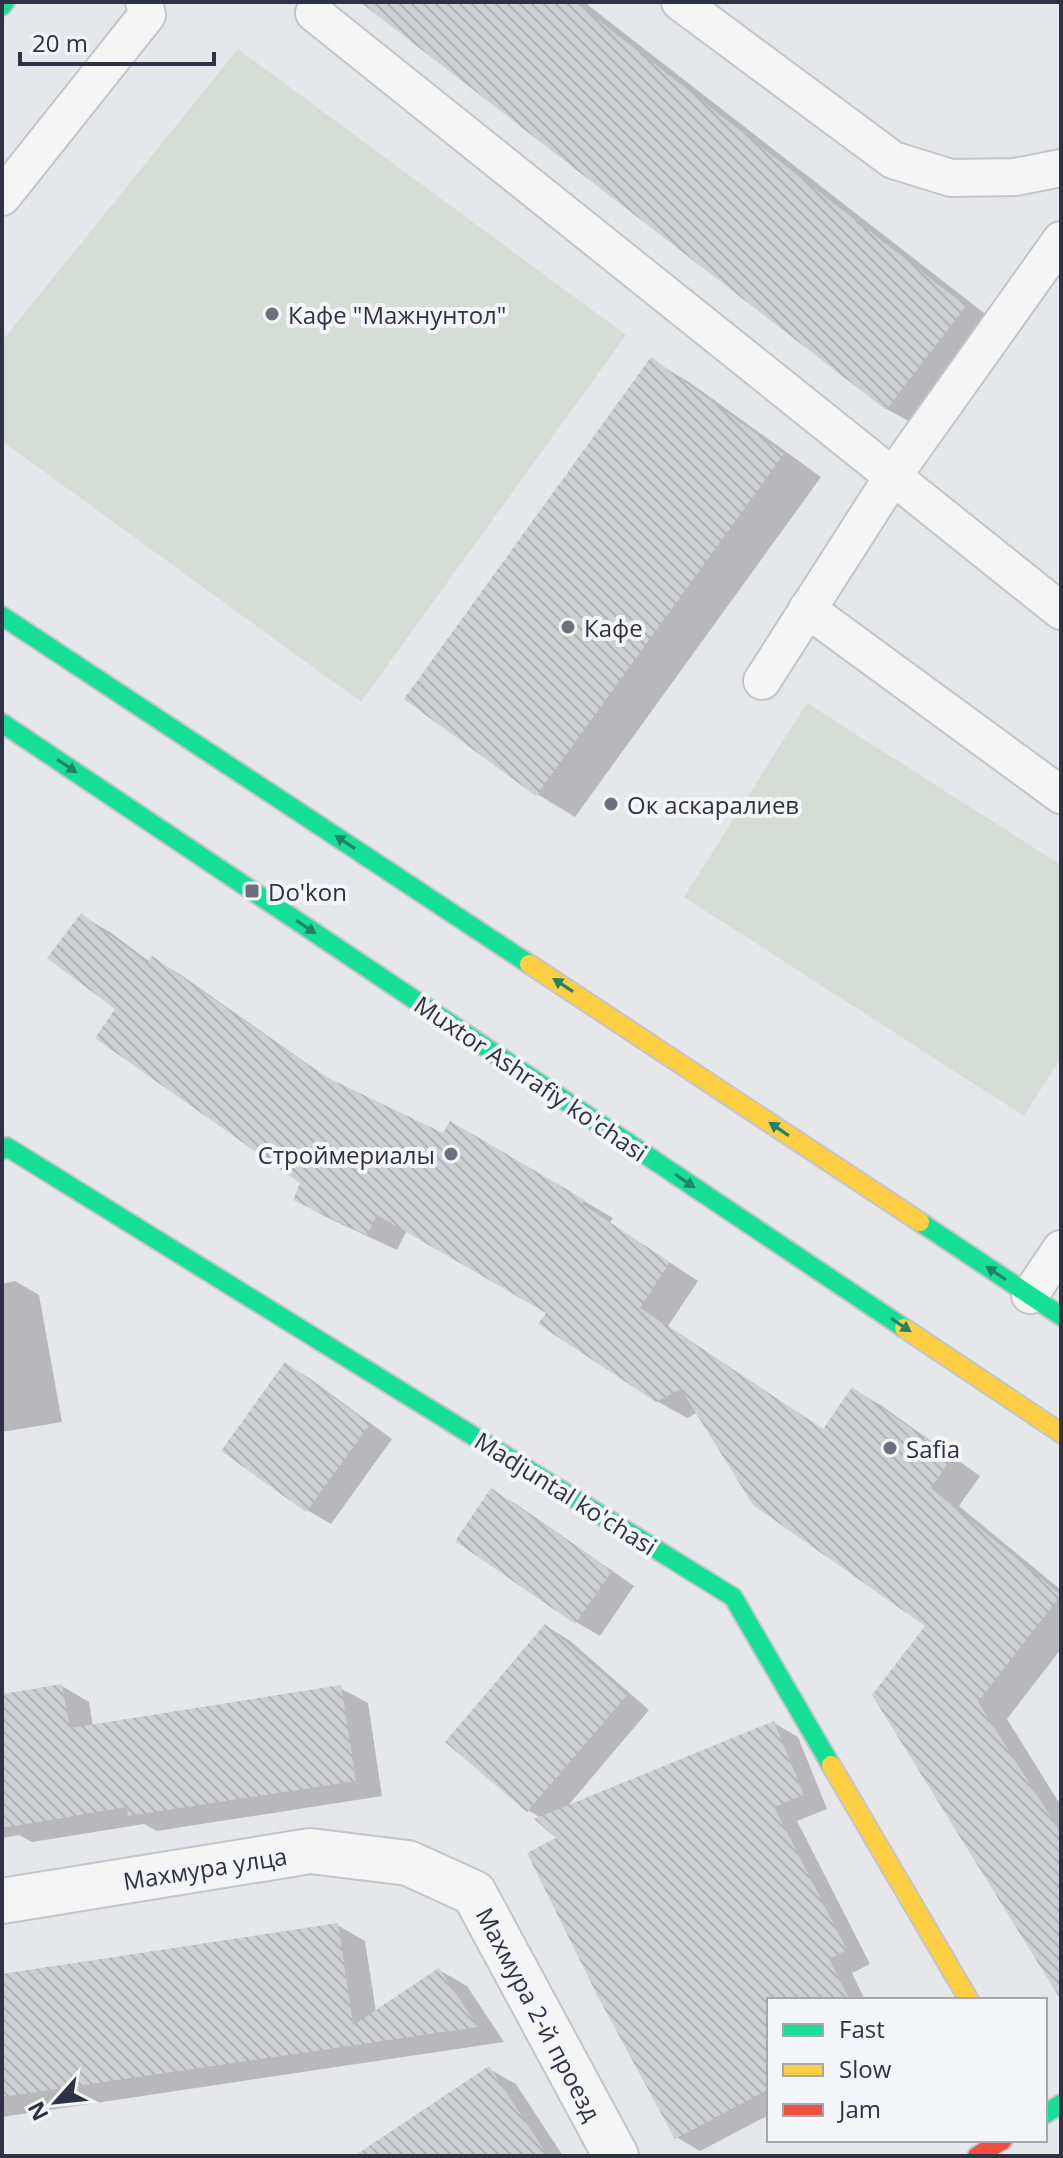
<svg xmlns="http://www.w3.org/2000/svg" width="1063" height="2158" font-family="'Open Sans',sans-serif">
<defs>
<pattern id="building-back-hatch" width="6" height="6" patternUnits="userSpaceOnUse" patternTransform="scale(2)"><rect width="6" height="6" fill="#cecfd2"/><path d="M-1 5l2 2M0 0l6 6M5-1l2 2" fill="none" stroke="#b1b2b6"/></pattern>
</defs>
<rect width="100%" height="100%" fill="#e6e7ea"/>
<g fill="#d6ddd7">
<path d="M 238,49 L 626,335 L 361,702 L 2,441 L 2,341 Z"/>
<path d="M 807,703 L 1061,865 L 1061,1058 L 1024,1116 L 684,897 Z"/>
</g>
<g fill="#0003">
<path d="M 364,2 L 584,2 L 1011,334 L 933,435 L 887,409 Z"/>
<path d="M 651,360 L 689,382 L 821,477 L 575,817 L 537,794 L 406,699 Z"/>
<path d="M 81,916 L 110,932 L 150,962 L 152,958 L 181,975 L 339,1086 L 444,1136 L 451,1124 L 613,1218 L 610,1223 L 698,1281 L 668,1326 L 824,1430 L 853,1389 L 882,1406 L 980,1476 L 959,1506 L 1061,1590 L 1061,1649 L 1007,1719 L 1058,1801 L 1061,1799 L 1061,1979 L 928,1625 L 698,1412 L 687,1418 L 657,1401 L 549,1312 L 407,1230 L 397,1250 L 324,1216 L 295,1199 L 303,1183 L 118,1008 Z"/>
<path d="M 15,1281 L 39,1295 L 62,1422 L 2,1432 L 2,1284 Z"/>
<path d="M 286,1364 L 309,1378 L 392,1439 L 331,1524 L 307,1510 Z"/>
<path d="M 492,1491 L 516,1504 L 634,1586 L 600,1636 L 576,1622 L 458,1541 Z"/>
<path d="M 546,1626 L 569,1640 L 649,1710 L 566,1808 L 774,1723 L 798,1737 L 827,1809 L 797,1821 L 870,1964 L 852,1973 L 865,2000 L 769,2000 L 769,2115 L 700,2151 L 676,2137 L 560,1838 L 541,1818 L 528,1810 Z"/>
<path d="M 62,1686 L 89,1702 L 93,1727 L 340,1688 L 368,1703 L 382,1796 L 157,1831 L 144,1824 L 32,1842 L 19,1835 L 2,1838 L 2,1696 Z"/>
<path d="M 337,1925 L 365,1941 L 376,2012 L 439,1970 L 467,1986 L 504,2042 L 2,2117 L 2,1976 Z"/>
<path d="M 489,2069 L 516,2084 L 563,2156 L 357,2156 Z"/>
</g>
<g fill="url(#building-back-hatch)">
<path d="M 360,2 L 575,2 L 966,306 L 886,410 Z"/>
<path d="M 651,357 L 784,454 L 536,796 L 404,699 Z"/>
<path d="M 81,913 L 147,963 L 152,956 L 324,1076 L 443,1133 L 450,1121 L 585,1200 L 582,1204 L 670,1262 L 640,1308 L 823,1429 L 852,1387 L 952,1457 L 931,1488 L 1061,1595 L 978,1702 L 1061,1833 L 1061,2000 L 872,1695 L 925,1626 L 753,1505 L 681,1389 L 656,1402 L 538,1324 L 546,1313 L 377,1215 L 367,1235 L 293,1200 L 300,1183 L 95,1038 L 115,1009 L 47,958 Z"/>
<path d="M 285,1362 L 370,1424 L 306,1512 L 221,1451 Z"/>
<path d="M 491,1488 L 612,1571 L 575,1624 L 455,1541 Z"/>
<path d="M 545,1624 L 627,1695 L 527,1812 L 445,1742 Z"/>
<path d="M 62,1684 L 70,1728 L 341,1685 L 356,1781 L 128,1816 L 127,1807 L 2,1828 L 2,1694 Z"/>
<path d="M 774,1721 L 804,1795 L 774,1807 L 847,1950 L 829,1959 L 850,2000 L 769,2000 L 769,2089 L 675,2139 L 597,1995 L 527,1853 L 556,1838 L 534,1819 Z"/>
<path d="M 338,1923 L 353,2025 L 439,1968 L 478,2027 L 2,2097 L 2,1974 Z"/>
<path d="M 489,2066 L 548,2156 L 354,2156 Z"/>
</g>
<g fill="none" stroke-linecap="round" stroke-linejoin="round">
<g stroke="#c4c5c8" stroke-width="40">
<g id="lane">
<path d="M 680,2 L 893,160 L 951,178 L 1015,177 L 1061,168"/>
<path d="M 314,13 L 1061,611"/>
<path d="M 2,197 L 147,15 L 144,2"/>
<path d="M 807,609 L 1061,795"/>
<path d="M 762,681 L 893,476 L 1061,240"/>
<path d="M 1030,1295 L 1061,1249"/>
</g>
</g>
<g stroke="#c4c5c8" stroke-width="48">
<path id="street" d="M 2,1901 L 310,1851 L 408,1863 L 474,1893 L 616,2156"/>
</g>
<g stroke="#c4c5c8" stroke-width="22">
<g id="fast">
<path d="M 2,6 L 5,2"/>
<path d="M 2,616 L 529,964"/>
<path d="M 2,723 L 904,1328"/>
<path d="M 2,1150 L 7,1147 L 733,1597 L 831,1765"/>
<path d="M 920,1222 L 1061,1316"/>
<path d="M 1045,2114 L 1061,2104"/>
</g>
</g>
<g stroke="#c4c5c8" stroke-width="22">
<g id="slow">
<path d="M 529,964 L 920,1222"/>
<path d="M 904,1328 L 1061,1433"/>
<path d="M 831,1765 L 969,2000"/>
</g>
</g>
<g stroke="#c4c5c8" stroke-width="22">
<path id="jam" d="M 977,2156 L 1003,2140"/>
</g>
<use href="#lane" stroke="#f5f5f6" stroke-width="36"/>
<use href="#street" stroke="#f5f5f6" stroke-width="44"/>
<use href="#fast" stroke="#16e098" stroke-width="18"/>
<use href="#slow" stroke="#ffcf43" stroke-width="18"/>
<use href="#jam" stroke="#f24e42" stroke-width="18"/>
</g>
<defs><path id="oneway-solid" d="M-6-.8H1V-3.2L6.5 0L1 3.2V.8H-6Z" transform="scale(2)"/></defs>
<g fill="#238069">
<use href="#oneway-solid" transform="translate(67 766) rotate(34)"/>
<use href="#oneway-solid" transform="translate(345 842) rotate(-147)"/>
<use href="#oneway-solid" transform="translate(306 927) rotate(34)"/>
<use href="#oneway-solid" transform="translate(563 985) rotate(-147)"/>
<use href="#oneway-solid" transform="translate(779 1129) rotate(-146)"/>
<use href="#oneway-solid" transform="translate(685 1181) rotate(34)"/>
<use href="#oneway-solid" transform="translate(996 1273) rotate(-146)"/>
<use href="#oneway-solid" transform="translate(901 1325) rotate(34)"/>
</g>
<g fill="#6e717d" stroke="#f4f5f8" stroke-width="3">
<circle cx="272" cy="314" r="8"/>
<circle cx="568" cy="627" r="8"/>
<circle cx="611" cy="804" r="8"/>
<rect x="244" y="883" width="16" height="16" rx="4"/>
<circle cx="451" cy="1154" r="8"/>
<circle cx="890" cy="1448" r="8"/>
</g>
<g text-anchor="middle" dominant-baseline="central" stroke-width="8" stroke-linejoin="round" paint-order="stroke">
<g font-size="24" fill="#2e3242" stroke="#f4f5f8" text-anchor="start">
<text x="288" y="314">Кафе "Мажнунтол"</text>
<text x="584" y="627">Кафе</text>
<text x="627" y="804">Ок аскаралиев</text>
<text x="268" y="891">Do'kon</text>
<text x="435" y="1154" text-anchor="end">Строймериалы</text>
<text x="906" y="1448">Safia</text>
</g>
<g font-size="24" fill="#2e3242" stroke="#f4f5f8">
<text transform="translate(531 1078) rotate(34)">Muxtor Ashrafiy ko'chasi</text>
<text transform="translate(566 1493) rotate(32)">Madjuntal ko'chasi</text>
<text transform="translate(205 1868) rotate(-9)">Махмура улца</text>
<text transform="translate(539 2014) rotate(62)">Махмура 2-й проезд</text>
</g>
</g>
<rect width="1063" height="2158" fill="none" stroke="#2e3242" stroke-width="8"/>
<rect x="767" y="1998" width="280" height="144" fill="#f4f5f8" stroke="#a5a7af" stroke-width="2"/>
<rect x="783" y="2024" width="40" height="12" fill="#16e098" stroke="#a5a7af" stroke-width="2"/>
<text x="839" y="2038" font-size="24" fill="#2e3242">Fast</text>
<rect x="783" y="2064" width="40" height="12" fill="#ffcf43" stroke="#a5a7af" stroke-width="2"/>
<text x="839" y="2078" font-size="24" fill="#2e3242">Slow</text>
<rect x="783" y="2104" width="40" height="12" fill="#f24e42" stroke="#a5a7af" stroke-width="2"/>
<text x="839" y="2118" font-size="24" fill="#2e3242">Jam</text>
<g transform="translate(56 2102) rotate(243)" stroke="#f4f5f8" stroke-width="6" paint-order="stroke">
<path d="M0-6L14 30L0 20L-14 30Z" fill="#2e3242"/>
<text y="-12" font-size="22" font-weight="bold" text-anchor="middle" fill="#2e3242">N</text>
</g>
<path d="M20 52v12h194v-12" fill="none" stroke="#2e3242" stroke-width="4"/>
<text x="32" y="52" font-size="24" fill="#2e3242" stroke="#f4f5f8" stroke-width="6" paint-order="stroke">20 m</text>
</svg>
